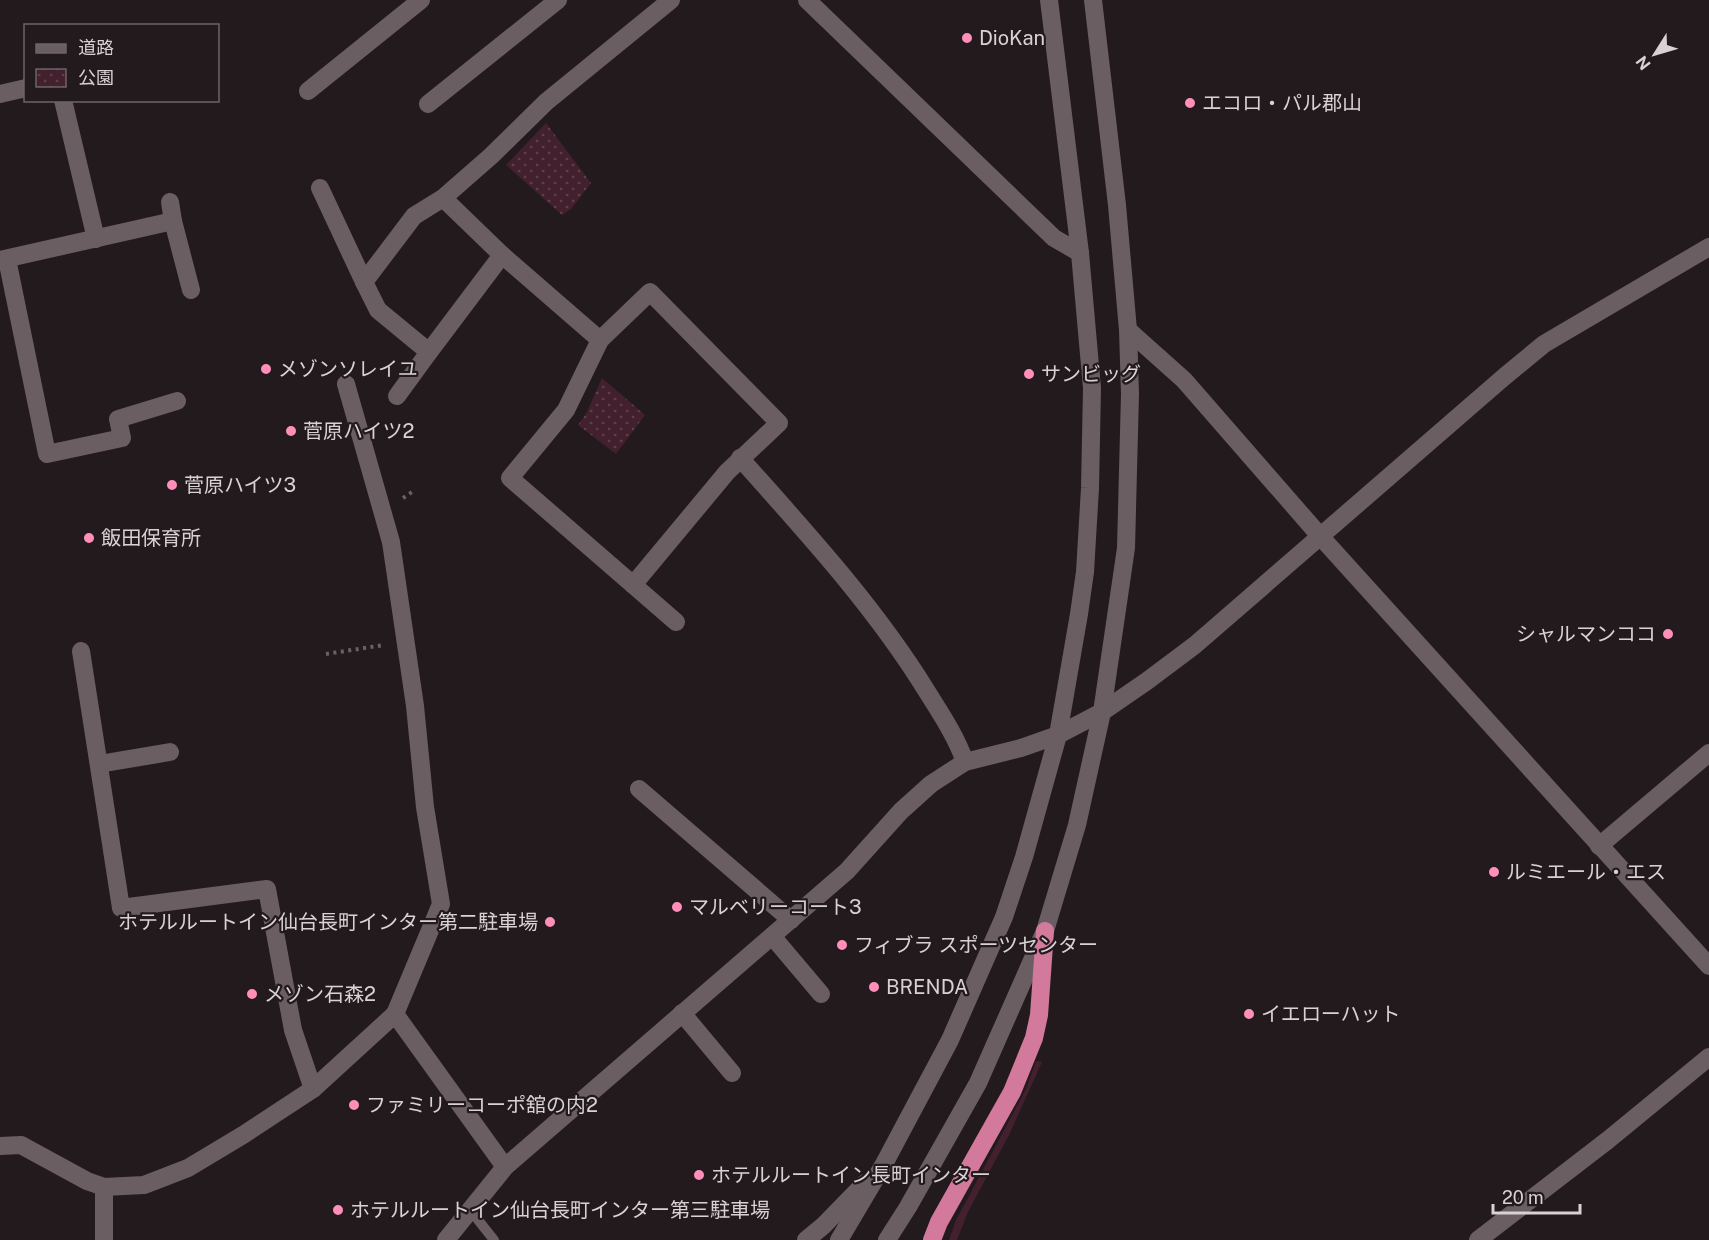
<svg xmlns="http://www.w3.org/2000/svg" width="1709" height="1240" font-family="'Public Sans','Noto Sans JP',sans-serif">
<defs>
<pattern id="park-dots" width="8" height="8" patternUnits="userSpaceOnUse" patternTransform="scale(1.5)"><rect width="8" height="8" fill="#42202d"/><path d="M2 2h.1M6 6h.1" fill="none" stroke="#5d404b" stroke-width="1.8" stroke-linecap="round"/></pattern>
</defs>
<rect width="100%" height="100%" fill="#231a1d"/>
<path fill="#42202d" d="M 1036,1061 L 1042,1062 L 1009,1135 L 968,1212 L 957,1240 L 949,1240 L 956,1220 L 1026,1089 Z"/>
<g fill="url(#park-dots)">
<path d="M 546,123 L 591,183 L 571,209 L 562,215 L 506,165 Z"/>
<path d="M 602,378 L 645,415 L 616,454 L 578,425 L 586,414 Z"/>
</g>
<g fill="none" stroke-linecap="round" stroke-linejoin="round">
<g stroke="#696164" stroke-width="4" stroke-dasharray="3 4.5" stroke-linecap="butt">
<path d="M 403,498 L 415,490"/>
<path d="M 326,654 L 384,645"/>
</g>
<path stroke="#6a5e62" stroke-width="10" d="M 471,1211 L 494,1240"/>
<g stroke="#6a5e62" stroke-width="18">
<path d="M 807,0 L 1054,238 L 1080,253"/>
<path d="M 308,91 L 421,0"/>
<path d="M 0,94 L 26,88"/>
<path d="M 63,100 L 96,239"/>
<path d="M 428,104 L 558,0"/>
<path d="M 320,188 L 364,282"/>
<path d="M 443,198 L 502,255 L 429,352 L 378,310 L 364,282 L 414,216 L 443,198 L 491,156 L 546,102 L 671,0"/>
<path d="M 170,202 L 173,221"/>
<path d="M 502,255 L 600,340"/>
<path d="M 7,259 L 47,454 L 122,438 L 118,419 L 177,401"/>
<path d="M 0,260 L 173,221 L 191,290"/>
<path d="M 1128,330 L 1184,380 L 1320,536 L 1709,966"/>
<path d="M 346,384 L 391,542 L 415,706 L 425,807 L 441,904 L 395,1014"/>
<path d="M 397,396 L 429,352"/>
<path d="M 740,458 C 806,532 874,606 926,690 C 941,714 956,736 965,762"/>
<path d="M 633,585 L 727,472 L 779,423 L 650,292 L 600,340 L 566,410 L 510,478 L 676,622"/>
<path d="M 81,651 L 121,908 L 267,889 L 293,1030 L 313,1089"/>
<path d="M 99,764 L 170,752"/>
<path d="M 639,789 L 791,920"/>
<path d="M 1599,846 L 1709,753"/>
<path d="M 772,936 L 821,994"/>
<path d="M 682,1013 L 732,1073"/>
<path d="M 0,1146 L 21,1145 L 87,1181 L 104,1187 L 144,1185 L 188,1168 L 243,1135 L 313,1089 L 395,1014 L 505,1167"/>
<path d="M 104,1240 L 104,1187"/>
<path d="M 446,1240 L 505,1167 L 847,871 L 901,811 L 931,784 L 965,762 L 1021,748 L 1058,735 L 1102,712 L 1147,681 L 1195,645 L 1504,377 L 1544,344 L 1709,247"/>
<path d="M 1478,1240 L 1608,1140 L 1709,1057"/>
</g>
<g stroke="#6a5e62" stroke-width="18">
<path d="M 806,1240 L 823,1226 L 865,1183"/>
<path d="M 839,1240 L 884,1164 L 950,1040 L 1004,917 L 1024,857 L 1058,735 L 1079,614 L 1085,572 L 1090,488 L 1092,388 L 1080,253 L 1049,0"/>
<path d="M 887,1240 L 908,1207 L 978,1083 L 1045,931 L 1077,825 L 1102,712 L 1126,548 L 1130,394 L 1128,330 L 1117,205 L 1093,0"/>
</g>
<path stroke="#d37a9c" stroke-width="18" d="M 932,1240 L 939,1222 L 1012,1092 L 1034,1038 L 1039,1015 L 1045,931"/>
</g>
<g fill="#ff8eb9" stroke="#231a1d" stroke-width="2">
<circle cx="967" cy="38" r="6"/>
<circle cx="1190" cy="103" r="6"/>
<circle cx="266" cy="369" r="6"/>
<circle cx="1029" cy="374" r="6"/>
<circle cx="291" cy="431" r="6"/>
<circle cx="172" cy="485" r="6"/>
<circle cx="89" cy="538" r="6"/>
<circle cx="1668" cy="634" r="6"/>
<circle cx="1494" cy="872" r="6"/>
<circle cx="677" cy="907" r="6"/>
<circle cx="550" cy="922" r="6"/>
<circle cx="842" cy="945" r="6"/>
<circle cx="874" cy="987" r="6"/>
<circle cx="252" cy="994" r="6"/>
<circle cx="1249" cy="1014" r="6"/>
<circle cx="354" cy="1105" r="6"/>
<circle cx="699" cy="1175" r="6"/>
<circle cx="338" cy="1210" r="6"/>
</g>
<g text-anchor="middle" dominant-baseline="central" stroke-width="4.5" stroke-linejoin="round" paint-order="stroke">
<g font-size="20" fill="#d9d2d4" stroke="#231a1d" text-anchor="start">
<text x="979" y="38">DioKan</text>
<text x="1202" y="103">エコロ・パル郡山</text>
<text x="278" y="369">メゾンソレイユ</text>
<text x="1041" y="374">サンビッグ</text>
<text x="303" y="431">菅原ハイツ2</text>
<text x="184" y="485">菅原ハイツ3</text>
<text x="101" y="538">飯田保育所</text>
<text x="1656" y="634" text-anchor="end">シャルマンココ</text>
<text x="1506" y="872">ルミエール・エス</text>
<text x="689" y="907">マルベリーコート3</text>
<text x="538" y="922" text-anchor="end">ホテルルートイン仙台長町インター第二駐車場</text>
<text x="854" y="945">フィブラ スポーツセンター</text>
<text x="886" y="987">BRENDA</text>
<text x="264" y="994">メゾン石森2</text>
<text x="1261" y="1014">イエローハット</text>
<text x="366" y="1105">ファミリーコーポ舘の内2</text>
<text x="711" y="1175">ホテルルートイン長町インター</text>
<text x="350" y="1210">ホテルルートイン仙台長町インター第三駐車場</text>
</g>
</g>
<rect x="24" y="24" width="195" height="78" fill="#231a1d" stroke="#6c6466" stroke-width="1.5"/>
<rect x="36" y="44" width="30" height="9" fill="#6a5e62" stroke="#6c6466" stroke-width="1.5"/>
<text x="78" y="54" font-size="18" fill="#d9d2d4">道路</text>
<rect x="36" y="69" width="30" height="18" fill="url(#park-dots)" stroke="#6c6466" stroke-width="1.5"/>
<text x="78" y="84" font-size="18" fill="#d9d2d4">公園</text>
<g transform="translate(1655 54) rotate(233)" stroke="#231a1d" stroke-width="4.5" paint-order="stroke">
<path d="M0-4.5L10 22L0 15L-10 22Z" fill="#d9d2d4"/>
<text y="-9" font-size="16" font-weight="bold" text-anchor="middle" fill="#d9d2d4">N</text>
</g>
<path d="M1493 1204v9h87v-9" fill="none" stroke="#d9d2d4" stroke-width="3"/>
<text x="1502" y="1204" font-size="18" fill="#d9d2d4" stroke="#231a1d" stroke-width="4.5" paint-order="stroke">20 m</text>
</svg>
